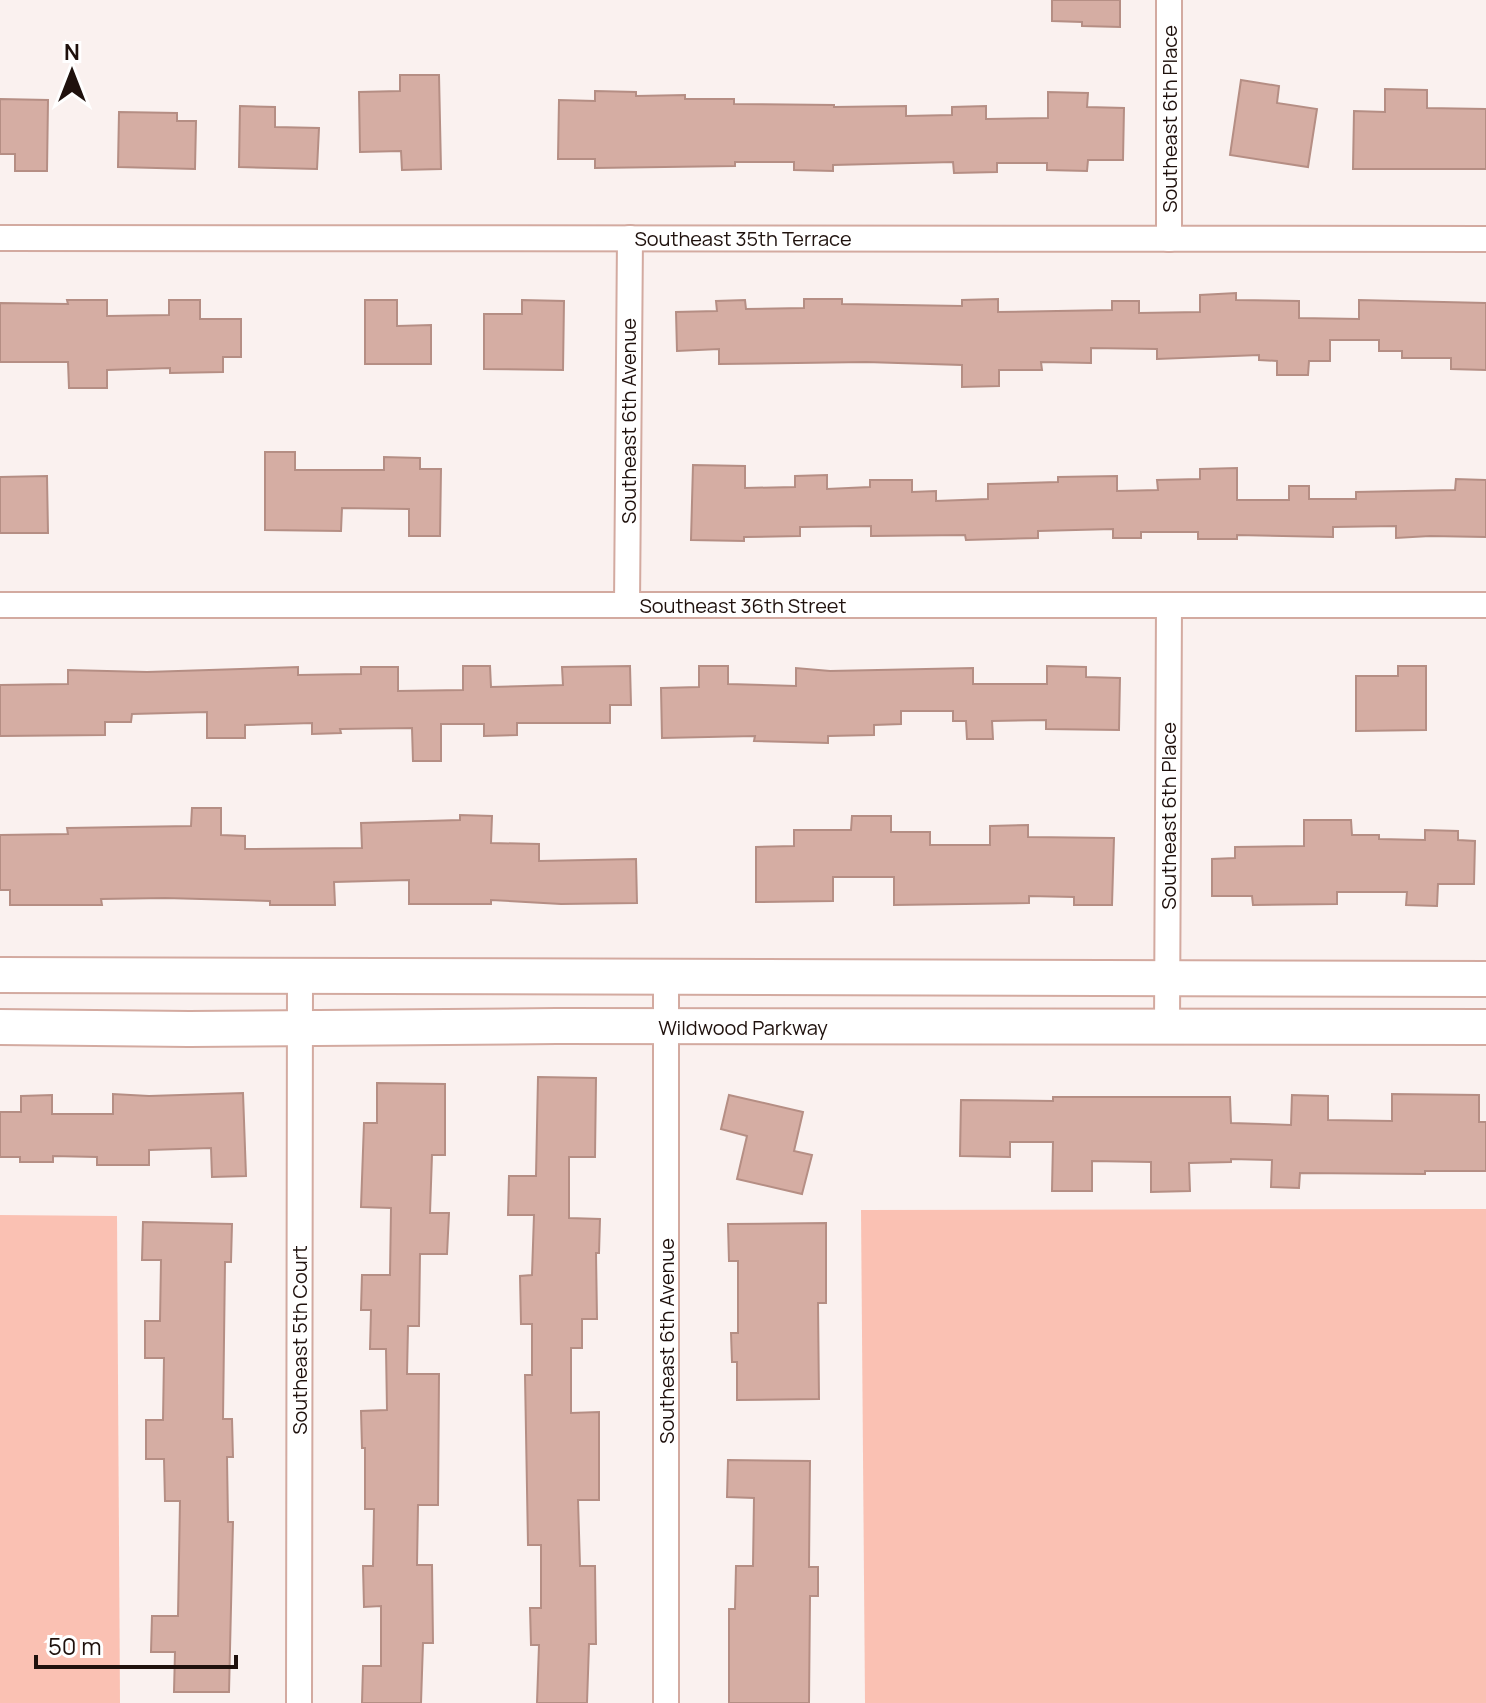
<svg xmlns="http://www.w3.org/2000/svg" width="1486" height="1703" font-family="Manrope,sans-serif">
<rect width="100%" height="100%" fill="#faf1ef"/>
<g fill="#fac1b3">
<path d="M 1486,1209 L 1486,1703 L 865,1703 L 861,1210 Z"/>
<path d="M 0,1215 L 117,1216 L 120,1703 L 0,1703 Z"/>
</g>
<g fill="#d5ada3" stroke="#b58e84" stroke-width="2">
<path d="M 1052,0 L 1120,0 L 1120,27 L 1082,26 L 1082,22 L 1052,21 Z"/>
<path d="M 400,75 L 439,75 L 441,169 L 402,170 L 401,151 L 360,152 L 359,92 L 400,91 Z"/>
<path d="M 1241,80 L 1279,86 L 1277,103 L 1317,109 L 1308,167 L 1230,155 Z"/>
<path d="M 1385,89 L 1427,90 L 1427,108 L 1486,109 L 1486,169 L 1353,169 L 1354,111 L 1385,112 Z"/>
<path d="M 595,91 L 636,92 L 636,96 L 685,95 L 685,99 L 734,99 L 734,104 L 834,105 L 834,107 L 906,106 L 906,116 L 952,115 L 952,107 L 986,106 L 986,119 L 1048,118 L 1048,92 L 1088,93 L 1087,107 L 1124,108 L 1123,160 L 1088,160 L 1087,171 L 1047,170 L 1047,163 L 997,163 L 997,172 L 954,173 L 953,162 L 833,165 L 833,171 L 794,170 L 794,162 L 735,162 L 735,166 L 595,168 L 595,159 L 558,159 L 559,100 L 595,101 Z"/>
<path d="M 0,99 L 48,100 L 47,171 L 15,171 L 15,154 L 0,154 Z"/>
<path d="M 240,106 L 275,107 L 275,127 L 319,128 L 317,169 L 239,167 Z"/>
<path d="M 119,112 L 177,113 L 177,121 L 196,121 L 195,169 L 118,167 Z"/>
<path d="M 1236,293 L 1236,300 L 1299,301 L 1299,318 L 1359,319 L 1359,300 L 1486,303 L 1486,370 L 1451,369 L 1451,358 L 1402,358 L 1402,351 L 1379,351 L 1379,340 L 1330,340 L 1330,361 L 1309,361 L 1308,375 L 1277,375 L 1277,361 L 1259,360 L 1259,355 L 1157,359 L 1157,349 L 1091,348 L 1091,363 L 1041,362 L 1042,370 L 999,370 L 999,386 L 962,387 L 962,365 L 866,362 L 719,364 L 719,349 L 677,351 L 676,312 L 717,311 L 716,301 L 745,300 L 746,309 L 804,308 L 804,299 L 842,299 L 842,304 L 962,306 L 962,300 L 998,299 L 998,312 L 1112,310 L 1112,301 L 1139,301 L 1139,313 L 1200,312 L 1200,295 Z"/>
<path d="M 67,300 L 107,300 L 107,316 L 169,315 L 169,300 L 200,300 L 200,319 L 241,319 L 241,357 L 223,357 L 223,372 L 170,373 L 170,368 L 107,370 L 107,388 L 69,388 L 68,362 L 0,362 L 0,303 L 68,304 Z"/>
<path d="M 365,300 L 397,300 L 397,326 L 431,325 L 431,364 L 365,364 Z"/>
<path d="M 522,300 L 564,301 L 563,370 L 484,369 L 484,314 L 522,314 Z"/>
<path d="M 265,452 L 295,452 L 295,470 L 384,470 L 384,457 L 420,458 L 420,469 L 441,469 L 440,536 L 409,536 L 409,509 L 342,508 L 341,531 L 265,530 Z"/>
<path d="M 693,465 L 745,466 L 745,488 L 795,487 L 795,476 L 827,475 L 827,489 L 870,487 L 870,480 L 912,480 L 912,492 L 936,491 L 936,501 L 988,499 L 988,484 L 1058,482 L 1058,477 L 1117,476 L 1117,491 L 1158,490 L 1157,480 L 1200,479 L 1200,469 L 1237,468 L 1237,500 L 1289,500 L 1289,486 L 1309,486 L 1309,499 L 1356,499 L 1356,492 L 1455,490 L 1456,479 L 1486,480 L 1486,537 L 1430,536 L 1396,538 L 1396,526 L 1333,527 L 1333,537 L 1237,535 L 1237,539 L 1198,539 L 1198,532 L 1141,532 L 1141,538 L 1113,538 L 1113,529 L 1038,531 L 1038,538 L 966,540 L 965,535 L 871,536 L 871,526 L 800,527 L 800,536 L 744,537 L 744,541 L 691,540 Z"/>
<path d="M 47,476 L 48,533 L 0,533 L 0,477 Z"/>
<path d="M 463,666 L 490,666 L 491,687 L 563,685 L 562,667 L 630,666 L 631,705 L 610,705 L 610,723 L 517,723 L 517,735 L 484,736 L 484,724 L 441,724 L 441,761 L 413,761 L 412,728 L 340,729 L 341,733 L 312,734 L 312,723 L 245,725 L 245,738 L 207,738 L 207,712 L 132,714 L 131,722 L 105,722 L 105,735 L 0,736 L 0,685 L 68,684 L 68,670 L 147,672 L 298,667 L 298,675 L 361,674 L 361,667 L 398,667 L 398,691 L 463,690 Z"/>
<path d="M 699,666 L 728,666 L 728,684 L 796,686 L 796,668 L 830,671 L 973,668 L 973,684 L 1047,684 L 1047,666 L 1086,667 L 1086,677 L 1120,678 L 1119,730 L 1046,729 L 1046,720 L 992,721 L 993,739 L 967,739 L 966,721 L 953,721 L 953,711 L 901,711 L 901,724 L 874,725 L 874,735 L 828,736 L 828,743 L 754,741 L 755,736 L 662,738 L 661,688 L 699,687 Z"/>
<path d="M 1398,666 L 1426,666 L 1426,730 L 1356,731 L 1356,676 L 1398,676 Z"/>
<path d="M 192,808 L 221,808 L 221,835 L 245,836 L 245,849 L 362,848 L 361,823 L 460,820 L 460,815 L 492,816 L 491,843 L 539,844 L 539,861 L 636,859 L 637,903 L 561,904 L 491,900 L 491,904 L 409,904 L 409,880 L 334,882 L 335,905 L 270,905 L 270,901 L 165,898 L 101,899 L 102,905 L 10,905 L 10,890 L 0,890 L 0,835 L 68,834 L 67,828 L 191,826 Z"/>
<path d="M 852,816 L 891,816 L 891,832 L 930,832 L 930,845 L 990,845 L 990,826 L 1028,825 L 1028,837 L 1114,838 L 1112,905 L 1074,905 L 1074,897 L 1029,896 L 1029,903 L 894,905 L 894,877 L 833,877 L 833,901 L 756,902 L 756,847 L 794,846 L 794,830 L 851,830 Z"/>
<path d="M 1304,820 L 1351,820 L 1352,835 L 1379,835 L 1379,839 L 1425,840 L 1425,830 L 1458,831 L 1458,840 L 1475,841 L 1474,884 L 1438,884 L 1437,906 L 1406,905 L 1407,892 L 1337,892 L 1337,904 L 1253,905 L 1252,896 L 1212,896 L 1212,859 L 1235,858 L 1235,847 L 1304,846 Z"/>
<path d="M 538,1077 L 596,1078 L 595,1157 L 569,1157 L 569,1218 L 600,1219 L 599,1253 L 596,1253 L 597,1319 L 582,1319 L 582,1348 L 571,1348 L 571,1413 L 599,1412 L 599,1500 L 578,1500 L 580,1566 L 595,1566 L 596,1644 L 589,1644 L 587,1703 L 537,1703 L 539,1645 L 531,1645 L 530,1608 L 541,1608 L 541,1545 L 528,1545 L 525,1375 L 532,1375 L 532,1324 L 521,1324 L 520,1276 L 532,1275 L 534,1215 L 508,1215 L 509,1176 L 536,1176 Z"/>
<path d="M 377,1083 L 445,1084 L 445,1155 L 432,1155 L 430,1213 L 449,1213 L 447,1254 L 420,1254 L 419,1326 L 408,1326 L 407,1374 L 439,1374 L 438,1505 L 418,1505 L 417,1565 L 432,1565 L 433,1643 L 423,1643 L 421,1703 L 362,1703 L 363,1666 L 381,1666 L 381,1606 L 364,1607 L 363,1566 L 373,1566 L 374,1509 L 365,1509 L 365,1448 L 362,1448 L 361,1411 L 387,1410 L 386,1349 L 370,1349 L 371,1310 L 361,1310 L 362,1275 L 390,1275 L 391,1208 L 361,1207 L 364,1123 L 377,1123 Z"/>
<path d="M 243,1093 L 246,1176 L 212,1177 L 211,1148 L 149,1150 L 149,1165 L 97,1165 L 97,1157 L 53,1156 L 53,1162 L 20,1162 L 20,1157 L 0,1157 L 0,1112 L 21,1112 L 21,1096 L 52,1095 L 52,1114 L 113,1114 L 113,1094 L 149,1096 Z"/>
<path d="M 1392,1094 L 1479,1095 L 1479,1122 L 1486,1122 L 1486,1171 L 1425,1171 L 1425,1174 L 1300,1173 L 1299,1188 L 1271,1187 L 1272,1160 L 1231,1159 L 1231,1162 L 1189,1163 L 1190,1191 L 1151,1192 L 1151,1162 L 1092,1161 L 1092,1191 L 1052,1191 L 1053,1142 L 1010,1142 L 1010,1157 L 960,1156 L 961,1100 L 1053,1101 L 1053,1097 L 1230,1097 L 1231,1123 L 1291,1125 L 1292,1095 L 1328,1096 L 1328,1120 L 1392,1121 Z"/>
<path d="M 729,1095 L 803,1112 L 794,1151 L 812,1155 L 802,1194 L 737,1179 L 747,1136 L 721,1129 Z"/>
<path d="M 143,1222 L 232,1224 L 231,1262 L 225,1262 L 223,1419 L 232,1419 L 233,1457 L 227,1457 L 228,1522 L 233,1522 L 229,1692 L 174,1692 L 175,1652 L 151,1652 L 152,1616 L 178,1616 L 180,1501 L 165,1501 L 164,1459 L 146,1459 L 146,1420 L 163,1420 L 164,1358 L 145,1358 L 145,1321 L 160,1321 L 161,1260 L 142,1260 Z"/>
<path d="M 826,1223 L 826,1303 L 818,1303 L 819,1399 L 737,1400 L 737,1362 L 732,1362 L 731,1333 L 738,1333 L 738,1261 L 729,1261 L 728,1224 Z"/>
<path d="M 728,1460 L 810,1461 L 809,1567 L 818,1567 L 818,1596 L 810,1596 L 809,1703 L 729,1703 L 729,1609 L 735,1609 L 736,1566 L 753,1566 L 754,1498 L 727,1497 Z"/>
</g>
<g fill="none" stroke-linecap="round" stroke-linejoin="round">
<g stroke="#d3aaa0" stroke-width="28">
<g id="street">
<path d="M 0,238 L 1486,239"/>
<path d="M 1169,239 L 1169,0"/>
<path d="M 0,605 L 1486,605"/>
<path d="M 627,605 L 630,238"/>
<path d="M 1167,1027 L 1169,605"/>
<path d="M 299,1703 L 300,976"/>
<path d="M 666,1703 L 666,978"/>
</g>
</g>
<g stroke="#d3aaa0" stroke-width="38">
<g id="secondary">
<path d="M 0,975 L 1486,979"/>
<path d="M 0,1027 L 189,1029 L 557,1026 L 1486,1027"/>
</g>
</g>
<use href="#street" stroke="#fff" stroke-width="24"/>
<use href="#secondary" stroke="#fff" stroke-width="34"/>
</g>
<g text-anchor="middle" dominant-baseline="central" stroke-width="6" stroke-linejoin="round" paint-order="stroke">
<g font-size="20" fill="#1f110d" stroke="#fff">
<text transform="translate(1169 119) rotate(-90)">Southeast 6th Place</text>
<text x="743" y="238">Southeast 35th Terrace</text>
<text transform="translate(628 421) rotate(-90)">Southeast 6th Avenue</text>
<text x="743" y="605">Southeast 36th Street</text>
<text transform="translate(1168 816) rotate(-90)">Southeast 6th Place</text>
<text x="743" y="1027">Wildwood Parkway</text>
<text transform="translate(299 1340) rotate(-90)">Southeast 5th Court</text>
<text transform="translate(666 1341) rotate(-90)">Southeast 6th Avenue</text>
</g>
</g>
<g transform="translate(72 72)" stroke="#ffffff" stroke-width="6" paint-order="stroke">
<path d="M0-6L14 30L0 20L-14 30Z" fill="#1f110d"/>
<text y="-12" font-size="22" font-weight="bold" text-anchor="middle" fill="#1f110d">N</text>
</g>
<path d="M36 1655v12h200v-12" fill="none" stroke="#1f110d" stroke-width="4"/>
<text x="48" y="1655" font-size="24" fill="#1f110d" stroke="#ffffff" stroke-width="6" paint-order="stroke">50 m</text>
</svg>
